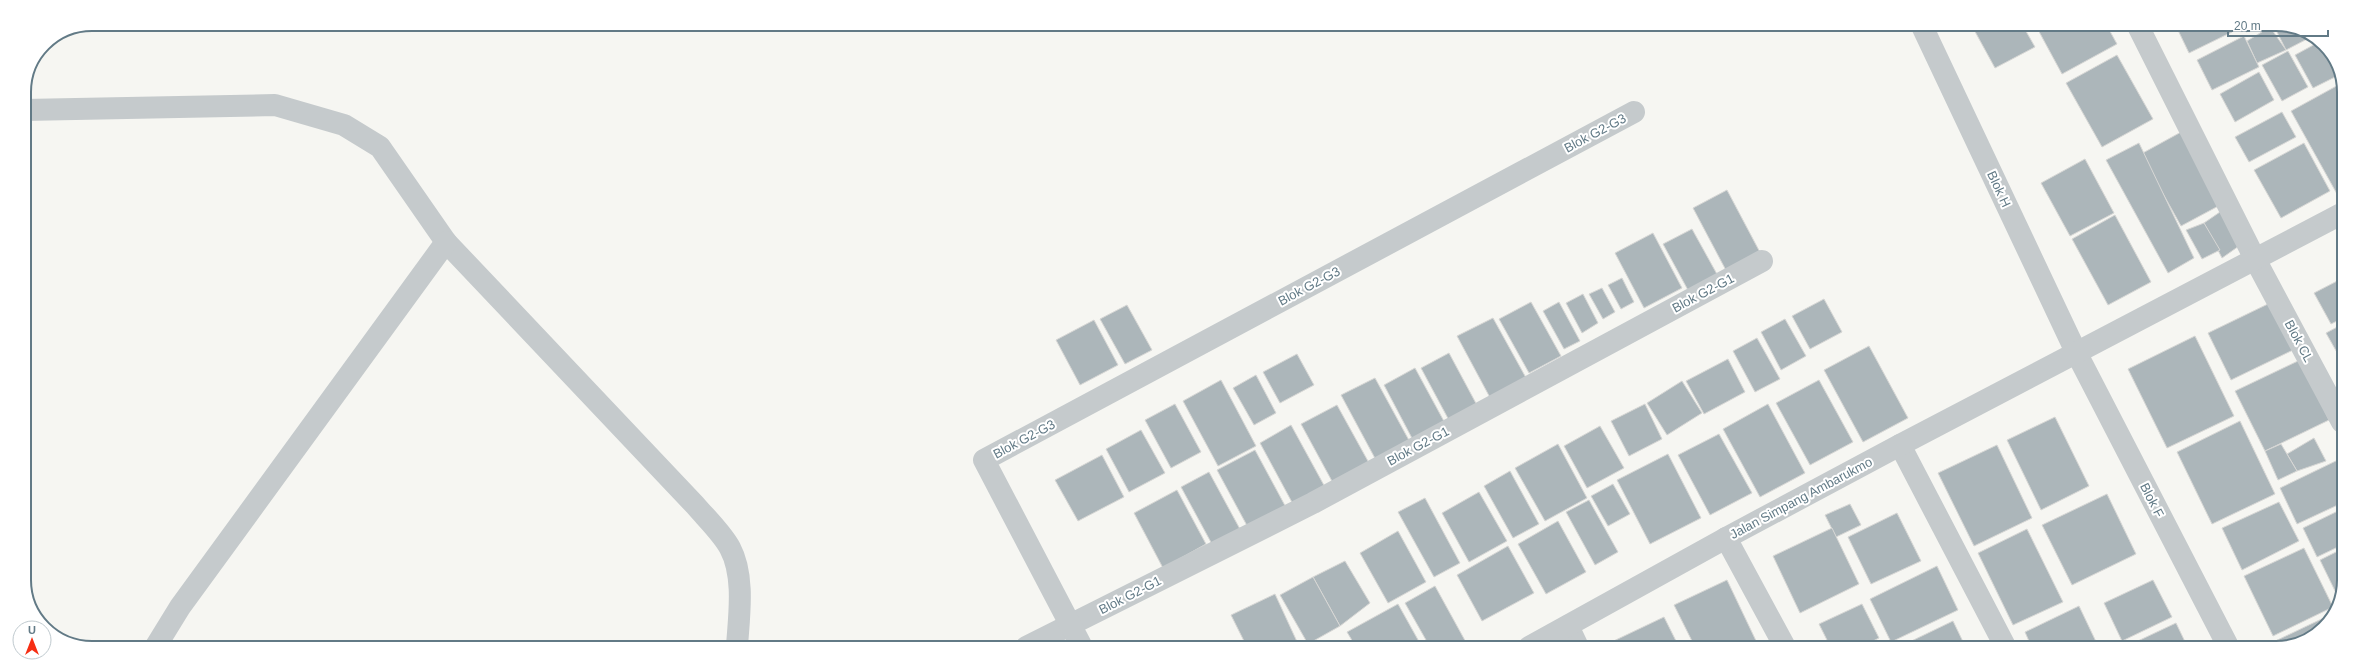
<svg xmlns="http://www.w3.org/2000/svg" width="2368" height="672" font-family="Helvetica,sans-serif">
<rect width="100%" height="100%" fill="#f6f6f2"/>
<g fill="#acb6ba" stroke="#d7d7d5">
<path d="M 1972,26 L 2023,26 L 2035,47 L 1995,68 Z"/>
<path d="M 2036,26 L 2107,26 L 2117,44 L 2062,74 Z"/>
<path d="M 2176,26 L 2229,26 L 2232,32 L 2189,53 Z"/>
<path d="M 2243,26 L 2257,26 L 2246,32 Z"/>
<path d="M 2283,26 L 2293,26 L 2311,37 L 2286,50 L 2276,30 Z"/>
<path d="M 2270,27 L 2286,50 L 2257,63 L 2247,41 Z"/>
<path d="M 2244,36 L 2259,67 L 2212,90 L 2197,60 Z"/>
<path d="M 2319,42 L 2327,47 L 2339,75 L 2313,88 L 2295,55 Z"/>
<path d="M 2288,51 L 2308,87 L 2282,101 L 2262,65 Z"/>
<path d="M 2117,55 L 2153,119 L 2102,147 L 2066,83 Z"/>
<path d="M 2259,72 L 2274,100 L 2235,122 L 2220,94 Z"/>
<path d="M 2342,83 L 2343,190 L 2337,194 L 2291,111 Z"/>
<path d="M 2282,112 L 2296,137 L 2249,162 L 2235,137 Z"/>
<path d="M 2183,131 L 2224,203 L 2181,226 L 2141,154 Z"/>
<path d="M 2139,143 L 2194,258 L 2168,273 L 2106,160 Z"/>
<path d="M 2304,143 L 2330,191 L 2281,218 L 2254,170 Z"/>
<path d="M 2085,159 L 2114,213 L 2070,236 L 2041,183 Z"/>
<path d="M 1727,190 L 1763,258 L 1729,276 L 1693,208 Z"/>
<path d="M 2220,212 L 2239,246 L 2222,258 L 2204,223 Z"/>
<path d="M 2115,215 L 2151,282 L 2108,305 L 2072,239 Z"/>
<path d="M 2204,223 L 2220,250 L 2202,259 L 2186,230 Z"/>
<path d="M 1692,229 L 1718,276 L 1689,292 L 1663,244 Z"/>
<path d="M 1653,233 L 1682,288 L 1644,308 L 1615,253 Z"/>
<path d="M 1622,278 L 1634,302 L 1621,309 L 1608,285 Z"/>
<path d="M 2343,278 L 2343,318 L 2331,324 L 2314,293 Z"/>
<path d="M 1602,288 L 1615,312 L 1603,319 L 1589,294 Z"/>
<path d="M 1583,294 L 1598,323 L 1582,333 L 1566,303 Z"/>
<path d="M 1824,299 L 1842,332 L 1810,349 L 1792,316 Z"/>
<path d="M 1531,302 L 1561,356 L 1529,373 L 1499,319 Z"/>
<path d="M 1559,302 L 1580,341 L 1564,349 L 1543,311 Z"/>
<path d="M 2270,303 L 2293,350 L 2231,380 L 2208,333 Z"/>
<path d="M 1127,305 L 1152,350 L 1125,364 L 1100,319 Z"/>
<path d="M 1493,318 L 1530,385 L 1494,405 L 1457,336 Z"/>
<path d="M 1785,319 L 1806,356 L 1781,370 L 1761,332 Z"/>
<path d="M 1094,320 L 1118,365 L 1080,385 L 1056,340 Z"/>
<path d="M 2343,324 L 2343,363 L 2326,333 Z"/>
<path d="M 2195,336 L 2234,416 L 2167,448 L 2128,369 Z"/>
<path d="M 1757,338 L 1780,379 L 1755,392 L 1733,351 Z"/>
<path d="M 1869,346 L 1908,418 L 1863,442 L 1824,370 Z"/>
<path d="M 1449,353 L 1479,409 L 1451,424 L 1421,368 Z"/>
<path d="M 1297,354 L 1314,385 L 1280,403 L 1263,372 Z"/>
<path d="M 1728,359 L 1745,392 L 1704,414 L 1686,381 Z"/>
<path d="M 2300,360 L 2329,420 L 2265,451 L 2235,391 Z"/>
<path d="M 1415,368 L 1446,425 L 1414,442 L 1384,385 Z"/>
<path d="M 1256,375 L 1276,413 L 1254,425 L 1233,388 Z"/>
<path d="M 1375,378 L 1411,444 L 1377,462 L 1341,395 Z"/>
<path d="M 1221,380 L 1256,446 L 1218,466 L 1183,401 Z"/>
<path d="M 1819,380 L 1853,442 L 1810,465 L 1776,403 Z"/>
<path d="M 1682,381 L 1702,413 L 1667,435 L 1647,403 Z"/>
<path d="M 1175,404 L 1201,452 L 1171,468 L 1145,420 Z"/>
<path d="M 1645,404 L 1662,439 L 1629,456 L 1611,421 Z"/>
<path d="M 1768,404 L 1805,473 L 1760,497 L 1723,429 Z"/>
<path d="M 1337,405 L 1369,463 L 1333,483 L 1301,424 Z"/>
<path d="M 2055,417 L 2089,486 L 2041,510 L 2007,440 Z"/>
<path d="M 2240,421 L 2275,494 L 2212,524 L 2177,452 Z"/>
<path d="M 1291,425 L 1326,489 L 1294,506 L 1260,443 Z"/>
<path d="M 1600,426 L 1624,468 L 1587,488 L 1564,446 Z"/>
<path d="M 1141,430 L 1165,473 L 1129,492 L 1106,449 Z"/>
<path d="M 1719,434 L 1752,493 L 1710,515 L 1678,455 Z"/>
<path d="M 2314,438 L 2326,461 L 2297,471 L 2287,454 Z"/>
<path d="M 1558,444 L 1587,498 L 1545,521 L 1515,468 Z"/>
<path d="M 2281,444 L 2297,471 L 2278,480 L 2265,451 Z"/>
<path d="M 1997,445 L 2032,518 L 1974,546 L 1938,473 Z"/>
<path d="M 1255,450 L 1289,513 L 1251,533 L 1217,470 Z"/>
<path d="M 1668,454 L 1701,518 L 1650,544 L 1617,480 Z"/>
<path d="M 1102,455 L 1124,497 L 1078,521 L 1055,480 Z"/>
<path d="M 2342,458 L 2342,503 L 2297,524 L 2280,488 Z"/>
<path d="M 1510,471 L 1539,524 L 1513,538 L 1484,486 Z"/>
<path d="M 1209,472 L 1241,531 L 1213,546 L 1181,487 Z"/>
<path d="M 1613,484 L 1630,514 L 1608,526 L 1591,496 Z"/>
<path d="M 1177,490 L 1206,544 L 1163,568 L 1134,513 Z"/>
<path d="M 1479,492 L 1507,541 L 1469,562 L 1442,513 Z"/>
<path d="M 2107,494 L 2136,554 L 2072,585 L 2042,525 Z"/>
<path d="M 1425,498 L 1460,563 L 1434,577 L 1398,512 Z"/>
<path d="M 1589,500 L 1618,552 L 1595,565 L 1566,512 Z"/>
<path d="M 2279,502 L 2299,541 L 2242,570 L 2222,528 Z"/>
<path d="M 1850,504 L 1861,525 L 1836,537 L 1825,515 Z"/>
<path d="M 2342,509 L 2342,545 L 2317,557 L 2303,528 Z"/>
<path d="M 1897,513 L 1921,561 L 1871,584 L 1848,537 Z"/>
<path d="M 1558,521 L 1586,572 L 1546,594 L 1518,544 Z"/>
<path d="M 1832,528 L 1859,584 L 1800,613 L 1773,556 Z"/>
<path d="M 2027,529 L 2063,602 L 2013,625 L 1978,553 Z"/>
<path d="M 1398,531 L 1426,582 L 1388,603 L 1360,553 Z"/>
<path d="M 1508,546 L 1534,593 L 1482,621 L 1457,575 Z"/>
<path d="M 2304,548 L 2333,607 L 2273,636 L 2244,576 Z"/>
<path d="M 2342,549 L 2342,593 L 2337,595 L 2320,560 Z"/>
<path d="M 1345,561 L 1370,603 L 1340,626 L 1313,577 Z"/>
<path d="M 1937,566 L 1958,610 L 1891,642 L 1870,599 Z"/>
<path d="M 1313,577 L 1340,626 L 1308,644 L 1280,595 Z"/>
<path d="M 1727,580 L 1758,645 L 1754,647 L 1695,647 L 1674,605 Z"/>
<path d="M 2153,580 L 2172,617 L 2122,641 L 2104,603 Z"/>
<path d="M 1435,586 L 1468,646 L 1465,647 L 1430,647 L 1405,603 Z"/>
<path d="M 1275,594 L 1299,646 L 1247,647 L 1231,615 Z"/>
<path d="M 1398,604 L 1422,647 L 1356,647 L 1347,632 Z"/>
<path d="M 1862,604 L 1879,638 L 1859,648 L 1831,648 L 1819,624 Z"/>
<path d="M 2079,606 L 2099,648 L 2032,648 L 2025,632 Z"/>
<path d="M 2330,615 L 2318,634 L 2271,648 L 2269,644 Z"/>
<path d="M 1664,617 L 1679,647 L 1601,647 Z"/>
<path d="M 1953,621 L 1966,648 L 1899,647 Z"/>
<path d="M 2176,623 L 2188,648 L 2123,648 Z"/>
</g>
<g fill="none" stroke-linecap="round" stroke-linejoin="round">
<g stroke="#c5cacc" stroke-width="22">
<path d="M 1922,26 L 2076,352 L 2229,648"/>
<path d="M 2138,26 L 2255,259 L 2342,422"/>
<path d="M 24,110 L 275,105 L 344,125 L 380,147 L 446,242 L 695,505 C 706,518 722,533 730,548 C 745,576 739,616 737,646"/>
<path d="M 1900,445 L 2006,648"/>
<path d="M 1726,538 L 1785,647"/>
<path d="M 1568,626 L 1578,647"/>
<path d="M 156,646 L 180,607 L 446,242"/>
<path d="M 1026,647 L 1313,503 L 1762,261"/>
<path d="M 1082,647 L 984,460 L 1634,112"/>
<path d="M 1529,647 L 1726,538 L 1900,445 L 2343,213"/>
</g>
</g>
<g text-anchor="middle" dominant-baseline="central" stroke-width="4" stroke-linejoin="round" paint-order="stroke">
<g font-size="13" fill="#627a86" stroke="#fff">
<text transform="translate(1595 133) rotate(-28)">Blok G2-G3</text>
<text transform="translate(1999 189) rotate(65)">Blok H</text>
<text transform="translate(1309 286) rotate(-28)">Blok G2-G3</text>
<text transform="translate(1703 293) rotate(-28)">Blok G2-G1</text>
<text transform="translate(2299 341) rotate(62)">Blok CL</text>
<text transform="translate(1024 439) rotate(-28)">Blok G2-G3</text>
<text transform="translate(1418 446) rotate(-28)">Blok G2-G1</text>
<text transform="translate(1801 498) rotate(-28)">Jalan Simpang Ambarukmo</text>
<text transform="translate(2152 500) rotate(63)">Blok F</text>
<text transform="translate(1130 595) rotate(-27)">Blok G2-G1</text>
</g>
</g>
<path d="M0 0H2368V672H0ZM92 31H2276A61 61 0 0 1 2337 92V580A61 61 0 0 1 2276 641H92A61 61 0 0 1 31 580V92A61 61 0 0 1 92 31Z" fill="#fff" fill-rule="evenodd"/>
<path fill="none" stroke="#627a86" stroke-width="2" d="M92 31H2276A61 61 0 0 1 2337 92V580A61 61 0 0 1 2276 641H92A61 61 0 0 1 31 580V92A61 61 0 0 1 92 31Z"/>
<g transform="translate(32 640)"><circle r="19" fill="#ffffff" stroke="#c0cacf"/>
<path d="M0-3L7 15L0 10L-7 15Z" fill="#f62e13"/>
<text y="-6" font-size="11" font-weight="bold" text-anchor="middle" fill="#627a86">U</text>
</g>
<path d="M2228 30v6h100v-6" fill="none" stroke="#627a86" stroke-width="2"/>
<text x="2234" y="30" font-size="12" fill="#627a86" stroke="#ffffff" stroke-width="3" paint-order="stroke">20 m</text>
</svg>
